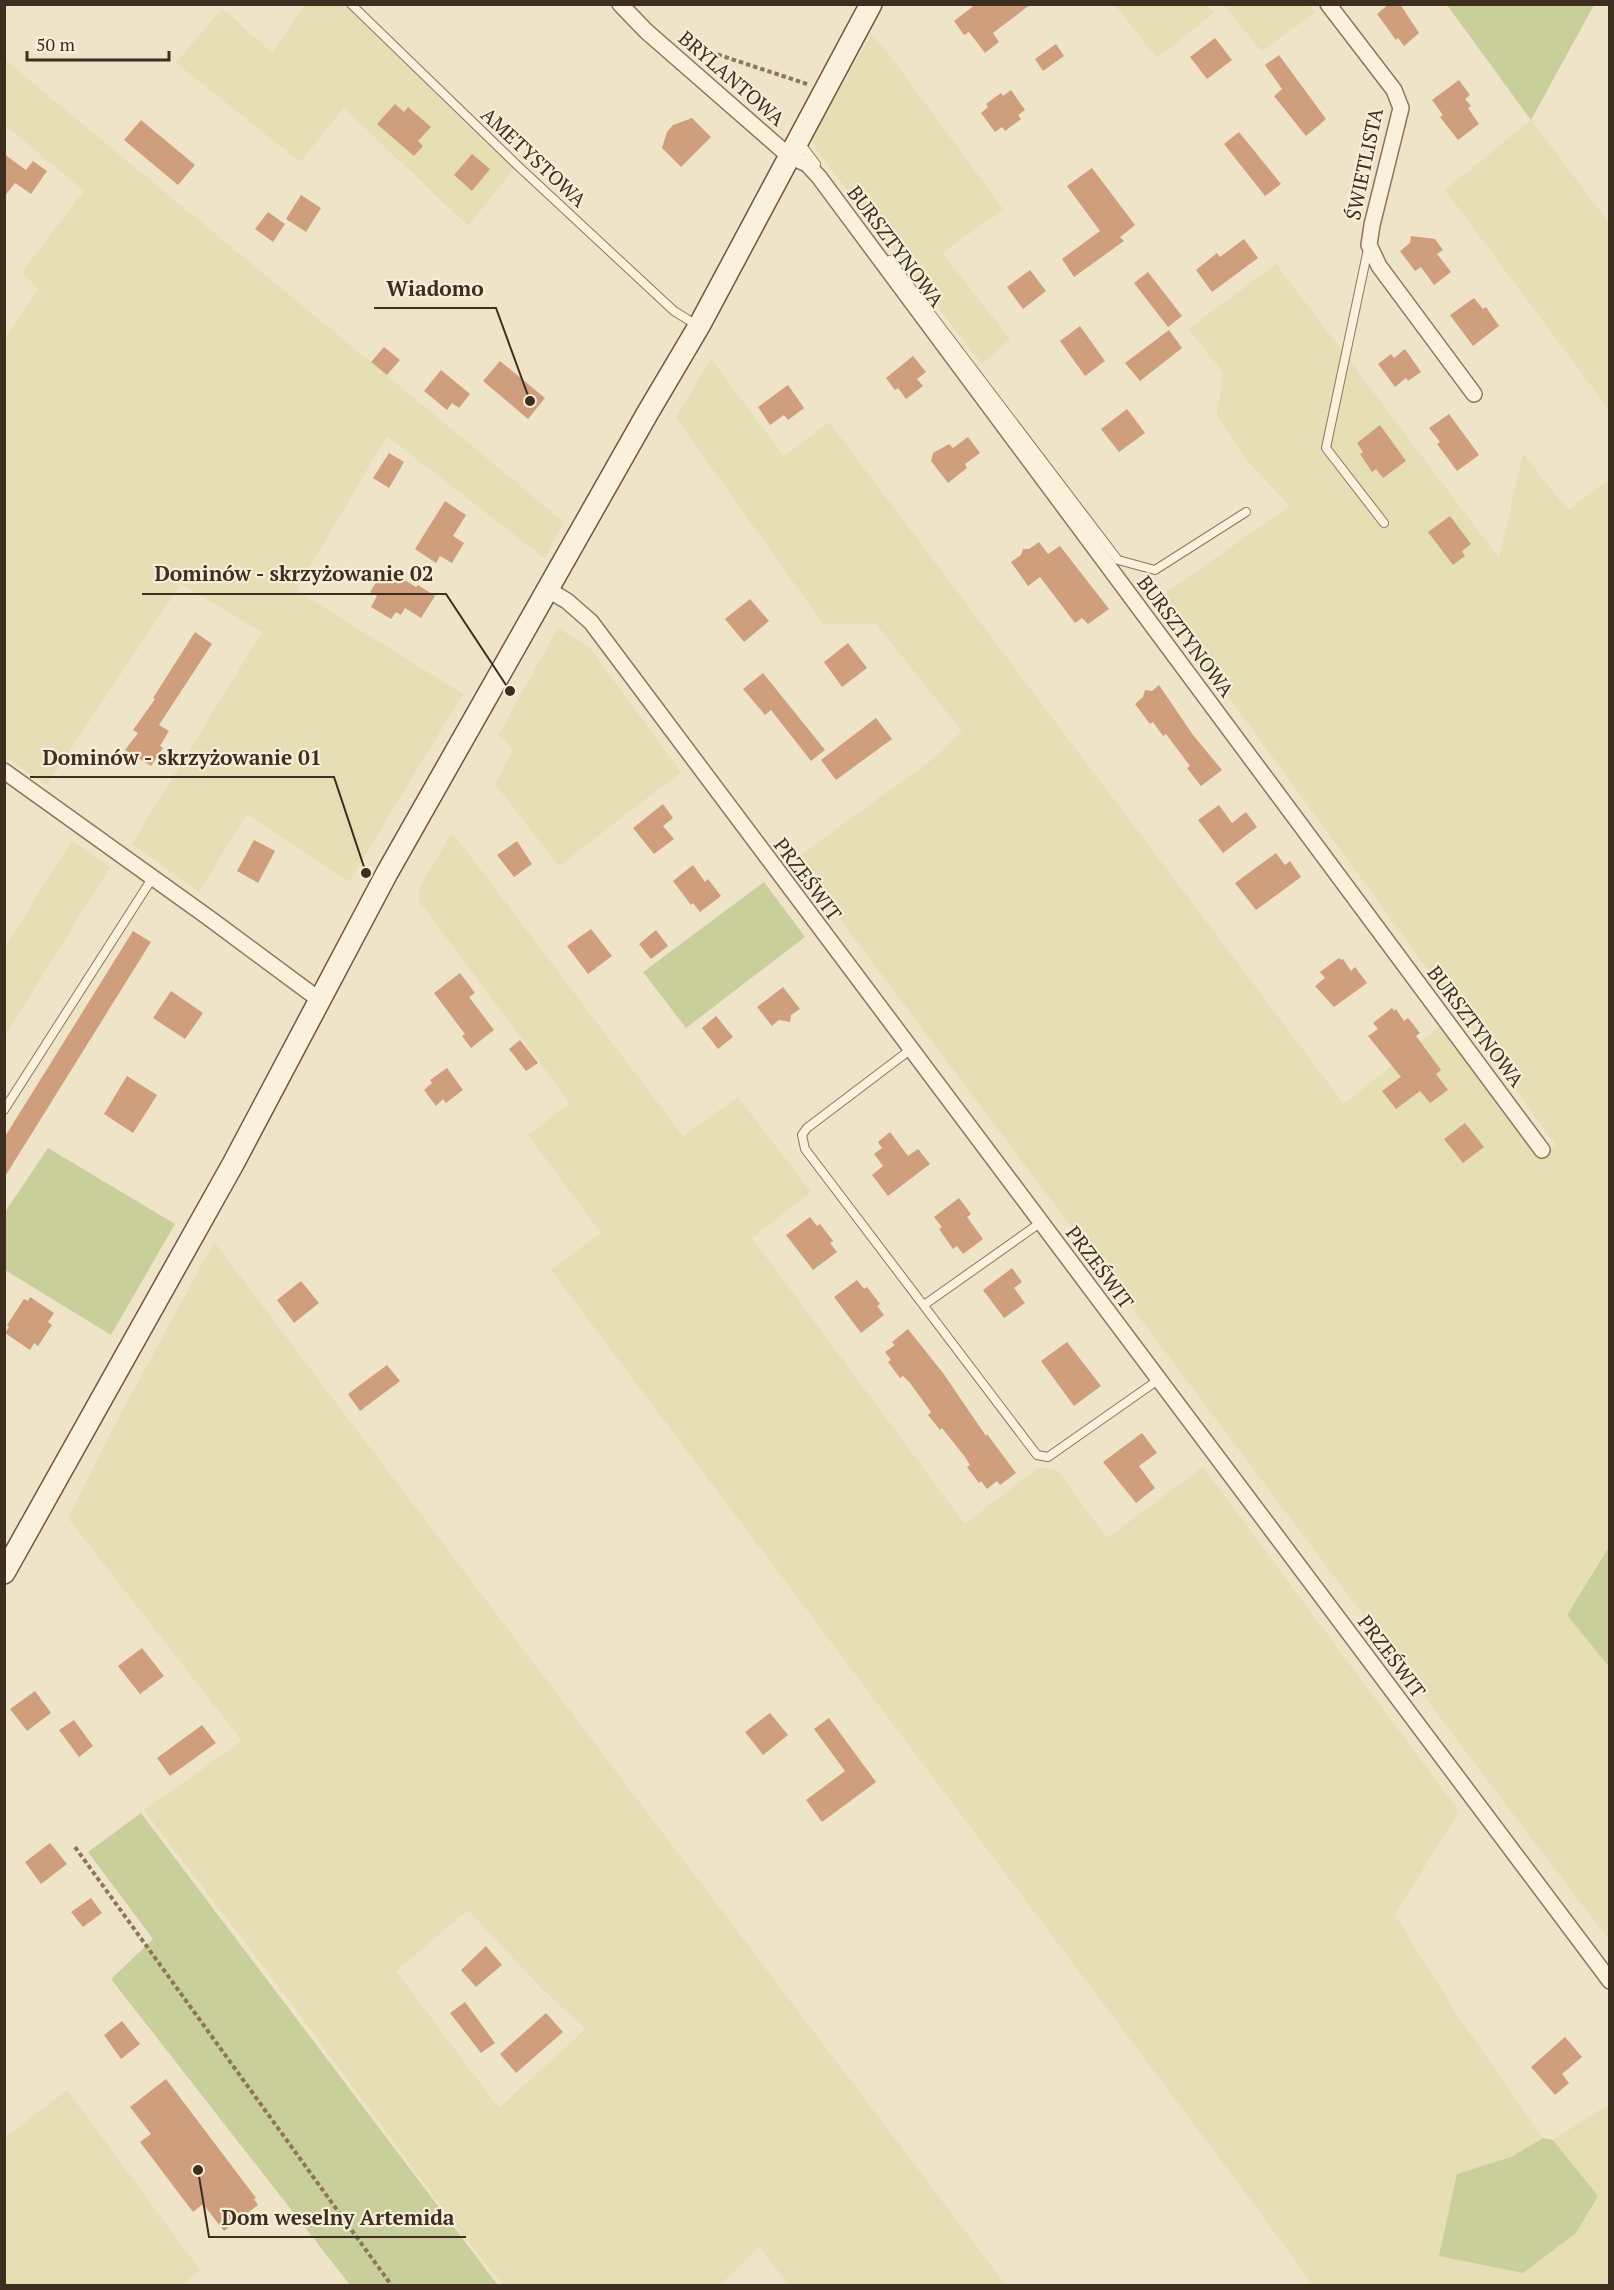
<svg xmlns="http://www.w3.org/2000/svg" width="1614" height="2290" font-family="'PT Serif',serif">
<rect width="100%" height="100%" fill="#f0e4c8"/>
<g fill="#e6deb5" fill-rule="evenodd">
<path d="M 304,5 L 351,5 L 517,165 L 468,226 L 344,108 L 300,162 L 176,63 L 222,8 L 272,53 Z"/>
<path d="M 1115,5 L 1207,5 L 1214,13 L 1157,58 Z"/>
<path d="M 1224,5 L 1309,5 L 1315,13 L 1261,51 Z"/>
<path d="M 871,35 L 888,53 L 1003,209 L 942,253 L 1010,339 L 982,364 L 817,151 L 811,138 Z"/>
<path d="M 5,60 L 564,522 L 544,558 L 387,436 L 296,590 L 463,694 L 349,882 L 247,814 L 199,892 L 132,844 L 262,632 L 181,584 L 47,785 L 5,757 L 5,339 L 38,289 L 22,272 L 84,191 L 5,125 Z"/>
<path d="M 1531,120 L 1609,223 L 1609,410 L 1445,190 Z"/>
<path d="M 1276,264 L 1499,558 L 1523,454 L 1568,510 L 1609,479 L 1610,1547 L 1567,1615 L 1609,1667 L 1609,1940 L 1475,1764 L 795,859 L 937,756 L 962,731 L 876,624 L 823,624 L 676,418 L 711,359 L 784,456 L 829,422 L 1344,1104 L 1441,1025 L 1542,1155 L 1556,1145 L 1157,599 L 1290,506 L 1247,461 L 1217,415 L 1223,372 L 1188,329 Z"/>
<path d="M 558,628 L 590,648 L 681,772 L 559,866 L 495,784 L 513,750 L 499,734 Z"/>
<path d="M 452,832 L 683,1136 L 738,1097 L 811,1192 L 752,1238 L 965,1524 L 1039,1467 L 1058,1471 L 1107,1538 L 1203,1467 L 1459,1811 L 1395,1915 L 1458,2016 L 1543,2138 L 1511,2157 L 1457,2174 L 1598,2196 L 1553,2140 L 1609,2104 L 1609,2285 L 1313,2285 L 1242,2188 L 551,1270 L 601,1233 L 528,1135 L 570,1103 L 419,901 L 419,889 Z"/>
<path d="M 72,840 L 110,867 L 5,1036 L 5,947 Z"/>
<path d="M 214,1242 L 1006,2285 L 789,2285 L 759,2247 L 720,2285 L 503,2285 L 453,2223 L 296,2010 L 144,1810 L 242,1741 L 68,1518 L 113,1428 ZM 468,1910 L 542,1989 L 586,2029 L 499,2108 L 396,1971 Z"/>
<path d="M 67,2090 L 200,2270 L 182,2285 L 5,2285 L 5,2138 Z"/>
</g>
<g fill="#c9cf9b">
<path d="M 1447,5 L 1594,5 L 1531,120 Z"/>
<path d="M 764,882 L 805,937 L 686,1028 L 643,972 Z"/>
<path d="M 48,1148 L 175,1224 L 111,1335 L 5,1270 L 5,1212 Z"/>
<path d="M 1609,1547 L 1609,1667 L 1567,1615 Z"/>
<path d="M 141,1813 L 497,2284 L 495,2285 L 350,2285 L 111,1979 L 153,1939 L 88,1852 Z"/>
<path d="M 1543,2138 L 1553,2140 L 1598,2196 L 1576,2233 L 1523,2273 L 1439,2256 L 1457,2174 L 1511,2157 Z"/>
</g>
<g fill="#cf9f7d">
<path d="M 976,4 L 1031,4 L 993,33 L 999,42 L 985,53 L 969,32 L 964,35 L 954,21 Z"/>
<path d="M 1389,4 L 1400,4 L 1419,33 L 1404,46 L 1398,38 L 1396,40 L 1377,14 Z"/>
<path d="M 1215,38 L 1232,60 L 1207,79 L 1190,57 Z"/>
<path d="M 1056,44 L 1064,56 L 1043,71 L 1035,59 Z"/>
<path d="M 1279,55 L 1326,119 L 1306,136 L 1274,96 L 1282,89 L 1265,65 Z"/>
<path d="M 1459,80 L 1470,95 L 1465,99 L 1471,106 L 1468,108 L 1479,124 L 1458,140 L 1440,117 L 1443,115 L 1432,100 Z"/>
<path d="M 1011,90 L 1025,110 L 1018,115 L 1021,119 L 1005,131 L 1002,127 L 995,132 L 981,113 L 988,107 L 986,104 L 1001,93 L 1003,96 Z"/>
<path d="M 395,104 L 404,112 L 408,107 L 431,127 L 418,141 L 423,146 L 414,156 L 377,124 Z"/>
<path d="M 692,118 L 711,137 L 681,167 L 662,148 L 667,132 L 673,125 Z"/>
<path d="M 141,120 L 195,165 L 178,185 L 124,140 Z"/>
<path d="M 1239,132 L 1281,184 L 1265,196 L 1224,144 Z"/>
<path d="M 4,154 L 26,170 L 33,161 L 47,171 L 31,194 L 15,183 L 4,197 Z"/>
<path d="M 472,154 L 490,169 L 472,191 L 454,175 Z"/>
<path d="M 1092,168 L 1135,225 L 1120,237 L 1124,241 L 1074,277 L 1062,259 L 1100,231 L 1067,186 Z"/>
<path d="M 301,195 L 321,208 L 306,232 L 286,219 Z"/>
<path d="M 268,212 L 285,224 L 273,242 L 255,229 Z"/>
<path d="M 1411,236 L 1435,239 L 1443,250 L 1437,254 L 1451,272 L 1434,285 L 1421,267 L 1415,271 L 1400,251 L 1410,243 Z"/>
<path d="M 1244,239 L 1258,258 L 1212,292 L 1196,270 L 1217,253 L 1220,257 Z"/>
<path d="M 1030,270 L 1046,291 L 1023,309 L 1007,287 Z"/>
<path d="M 1148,272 L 1182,316 L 1168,327 L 1134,283 Z"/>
<path d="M 1474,298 L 1483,309 L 1486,307 L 1499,326 L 1473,346 L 1450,315 Z"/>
<path d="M 1080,326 L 1105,361 L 1085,376 L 1060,341 Z"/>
<path d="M 1169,330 L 1182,348 L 1140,381 L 1125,363 Z"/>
<path d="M 384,347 L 400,360 L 387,375 L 371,362 Z"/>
<path d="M 1405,349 L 1421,372 L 1408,381 L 1406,378 L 1395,387 L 1378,364 L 1391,354 L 1394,358 Z"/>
<path d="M 913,356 L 926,372 L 917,379 L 923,386 L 906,399 L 898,388 L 895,390 L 886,378 Z"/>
<path d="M 500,361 L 545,398 L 528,419 L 483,381 Z"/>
<path d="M 441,370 L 470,394 L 459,408 L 452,403 L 447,410 L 424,391 Z"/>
<path d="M 788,385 L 804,408 L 788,420 L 784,415 L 770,425 L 758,407 Z"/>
<path d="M 1127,409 L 1145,433 L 1119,452 L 1101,429 Z"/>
<path d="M 1449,414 L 1479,455 L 1457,471 L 1437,444 L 1440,442 L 1429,428 Z"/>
<path d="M 1380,425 L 1406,461 L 1383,478 L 1376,469 L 1372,472 L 1360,454 L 1363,452 L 1357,443 Z"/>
<path d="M 968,437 L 980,453 L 965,464 L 967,468 L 948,483 L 931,461 L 933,453 L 949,444 L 953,448 Z"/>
<path d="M 389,453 L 404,462 L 389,488 L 373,478 Z"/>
<path d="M 445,501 L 466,515 L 453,536 L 464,543 L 452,563 L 440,556 L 436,563 L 415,549 Z"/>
<path d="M 1450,516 L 1471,544 L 1462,551 L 1465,556 L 1453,565 L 1428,532 Z"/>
<path d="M 1039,542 L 1048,554 L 1060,546 L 1109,609 L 1088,624 L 1082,618 L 1075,623 L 1040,577 L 1028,586 L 1011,562 L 1021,555 L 1023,549 L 1029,549 Z"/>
<path d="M 393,573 L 416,587 L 418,585 L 435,596 L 421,618 L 405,608 L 401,615 L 396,612 L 391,619 L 371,607 L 377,596 L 370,592 L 381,575 L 388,580 Z"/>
<path d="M 750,599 L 769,621 L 744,642 L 725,619 Z"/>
<path d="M 195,632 L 212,644 L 159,725 L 169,731 L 160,746 L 163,748 L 151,766 L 125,750 L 138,733 L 133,730 L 155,699 L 153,698 Z"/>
<path d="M 848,643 L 867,668 L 842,687 L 824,662 Z"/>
<path d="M 763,673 L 825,750 L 811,761 L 771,710 L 765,715 L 743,689 Z"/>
<path d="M 1159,685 L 1193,735 L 1222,770 L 1201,786 L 1187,768 L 1190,766 L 1166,734 L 1163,736 L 1153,722 L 1150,724 L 1135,704 L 1143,697 L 1145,690 L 1152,691 Z"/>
<path d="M 876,718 L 892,739 L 836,780 L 821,760 Z"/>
<path d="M 663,804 L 673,818 L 663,826 L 674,839 L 654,854 L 633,828 Z"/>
<path d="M 1219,805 L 1232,823 L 1246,812 L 1257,827 L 1223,853 L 1198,820 Z"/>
<path d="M 254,840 L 275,851 L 258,883 L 237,871 Z"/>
<path d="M 517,841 L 532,864 L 514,877 L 497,855 Z"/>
<path d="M 1276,853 L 1285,865 L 1290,861 L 1301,877 L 1256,910 L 1235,883 Z"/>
<path d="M 693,865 L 705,882 L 708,879 L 721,896 L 700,912 L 693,903 L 691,905 L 673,881 Z"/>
<path d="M 591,929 L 612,956 L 588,974 L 567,946 Z"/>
<path d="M 656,930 L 668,946 L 651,959 L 639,944 Z"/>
<path d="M 133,931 L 151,942 L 4,1178 L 4,1138 Z"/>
<path d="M 1339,958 L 1341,960 L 1343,959 L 1351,971 L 1355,967 L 1367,983 L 1334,1007 L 1315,986 L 1325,978 L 1320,972 Z"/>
<path d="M 460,973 L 475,993 L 469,997 L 494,1030 L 471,1048 L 462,1036 L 465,1034 L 434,993 Z"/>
<path d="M 783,987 L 800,1009 L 791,1015 L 790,1022 L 779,1020 L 772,1026 L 757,1007 Z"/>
<path d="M 171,991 L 203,1013 L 185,1039 L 153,1018 Z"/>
<path d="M 1392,1008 L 1394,1011 L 1396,1009 L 1404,1021 L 1408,1018 L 1420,1033 L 1416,1036 L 1441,1070 L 1436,1074 L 1448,1090 L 1430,1103 L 1420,1091 L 1396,1109 L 1382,1091 L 1401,1077 L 1368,1036 L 1378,1029 L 1373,1023 Z"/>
<path d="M 716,1016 L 733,1037 L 718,1049 L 702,1028 Z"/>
<path d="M 520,1040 L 538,1063 L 526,1071 L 509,1049 Z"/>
<path d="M 447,1068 L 463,1090 L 446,1103 L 443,1099 L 436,1106 L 424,1090 L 432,1083 L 430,1080 Z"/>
<path d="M 127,1076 L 157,1095 L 133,1133 L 104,1114 Z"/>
<path d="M 1465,1123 L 1484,1147 L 1463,1163 L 1444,1139 Z"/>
<path d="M 890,1132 L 908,1156 L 918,1149 L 930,1164 L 888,1196 L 872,1175 L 883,1166 L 874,1154 L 882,1148 L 878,1142 Z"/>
<path d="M 959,1198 L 971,1214 L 967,1217 L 983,1239 L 963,1254 L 957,1246 L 953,1249 L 939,1229 L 942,1227 L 934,1217 Z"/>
<path d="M 810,1217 L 817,1226 L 820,1224 L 833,1241 L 830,1243 L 837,1252 L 813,1270 L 786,1235 Z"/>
<path d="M 1012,1268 L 1022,1282 L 1014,1288 L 1025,1303 L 1004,1318 L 983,1290 Z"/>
<path d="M 857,1280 L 864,1289 L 867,1287 L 880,1304 L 877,1306 L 884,1315 L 861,1333 L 834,1297 Z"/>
<path d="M 301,1281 L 319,1303 L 294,1323 L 277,1300 Z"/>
<path d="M 30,1297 L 54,1313 L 48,1322 L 52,1325 L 38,1346 L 34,1343 L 30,1350 L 5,1333 L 9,1327 L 7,1325 L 24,1299 L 28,1301 Z"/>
<path d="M 908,1329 L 943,1373 L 986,1436 L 987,1434 L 1016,1473 L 1000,1485 L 997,1481 L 987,1489 L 981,1481 L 979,1483 L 967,1467 L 970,1465 L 965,1457 L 942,1428 L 940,1430 L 928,1415 L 931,1412 L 910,1383 L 903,1376 L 900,1378 L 888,1362 L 891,1360 L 885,1352 L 895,1345 L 892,1342 Z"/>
<path d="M 1067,1342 L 1101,1386 L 1074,1406 L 1041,1361 Z"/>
<path d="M 387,1365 L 400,1381 L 360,1411 L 348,1394 Z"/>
<path d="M 1142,1433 L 1157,1453 L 1139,1466 L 1155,1488 L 1136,1503 L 1103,1462 Z"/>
<path d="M 142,1648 L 164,1676 L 140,1694 L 118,1666 Z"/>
<path d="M 35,1691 L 51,1713 L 27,1731 L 10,1709 Z"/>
<path d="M 770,1713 L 788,1735 L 763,1755 L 745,1732 Z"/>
<path d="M 829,1718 L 876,1782 L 822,1822 L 806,1800 L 845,1771 L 814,1729 Z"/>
<path d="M 74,1720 L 93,1746 L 79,1757 L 59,1730 Z"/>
<path d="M 202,1725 L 216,1743 L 170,1776 L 157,1758 Z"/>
<path d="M 50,1843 L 67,1864 L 41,1884 L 25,1862 Z"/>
<path d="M 91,1898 L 102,1913 L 83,1927 L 71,1912 Z"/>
<path d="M 486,1946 L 502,1965 L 476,1987 L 461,1970 Z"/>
<path d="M 465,2002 L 495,2043 L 481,2053 L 450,2013 Z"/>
<path d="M 546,2013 L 563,2032 L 516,2073 L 500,2054 Z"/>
<path d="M 122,2021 L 140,2044 L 121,2059 L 104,2035 Z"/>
<path d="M 1565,2037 L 1582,2057 L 1562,2074 L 1569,2083 L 1555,2095 L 1531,2067 Z"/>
<path d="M 166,2079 L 256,2198 L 254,2199 L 258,2205 L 224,2231 L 203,2204 L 193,2212 L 140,2142 L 151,2134 L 130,2107 Z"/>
</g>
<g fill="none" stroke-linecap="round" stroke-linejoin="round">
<g stroke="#8d765c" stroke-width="10">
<g id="lane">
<path d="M 351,4 L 517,165 L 674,311 L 698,326"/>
<path d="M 800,143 L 816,164"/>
<path d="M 1368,249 L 1326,448 L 1384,523"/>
<path d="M 890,260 L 1118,560 L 1155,570 L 1246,512"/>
<path d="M 910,1050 L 807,1128 L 802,1135 L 805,1149 L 1037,1455 L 1048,1457 L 1158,1380"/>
<path d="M 4,1110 L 153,877"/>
<path d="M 924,1305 L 1040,1223"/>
</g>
</g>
<g stroke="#8d765c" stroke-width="18">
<g id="street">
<path d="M 620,4 L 646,31 L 789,156 L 807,164 L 819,177 L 1542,1150"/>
<path d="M 1328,4 L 1394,90 L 1401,108 L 1372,225 L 1369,245 L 1379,266 L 1474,394"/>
<path d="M 547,589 L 567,601 L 591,622 L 1610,1981"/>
<path d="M 4,771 L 209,918 L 321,1001"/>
</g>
</g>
<g stroke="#6f573f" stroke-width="24">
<path id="secondary" d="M 4,1573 L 233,1164 L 387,873 L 647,414 L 699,326 L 871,4"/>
</g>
<g stroke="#8d765c" stroke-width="4" stroke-dasharray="4.5 3" stroke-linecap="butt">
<path d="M 689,45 L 807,84"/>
<path d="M 75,1847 L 392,2286"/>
</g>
<use href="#lane" stroke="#faf1dc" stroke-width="8"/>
<use href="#street" stroke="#faf1dc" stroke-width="15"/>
<use href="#secondary" stroke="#faf1dc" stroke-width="21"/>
</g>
<g text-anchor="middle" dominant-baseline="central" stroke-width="4.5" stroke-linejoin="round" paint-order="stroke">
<g font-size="20" fill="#3d2e20" stroke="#f7eed8">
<text transform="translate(732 78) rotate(41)">BRYLANTOWA</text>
<text transform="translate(534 157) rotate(43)">AMETYSTOWA</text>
<text transform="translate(1364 164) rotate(-78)">ŚWIETLISTA</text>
<text transform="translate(896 246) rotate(53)">BURSZTYNOWA</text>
<text transform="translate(1186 636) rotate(53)">BURSZTYNOWA</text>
<text transform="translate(808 879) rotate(53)">PRZEŚWIT</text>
<text transform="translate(1476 1026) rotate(53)">BURSZTYNOWA</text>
<text transform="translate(1100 1267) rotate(53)">PRZEŚWIT</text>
<text transform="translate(1392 1656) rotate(53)">PRZEŚWIT</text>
</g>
</g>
<path fill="none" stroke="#3d2e20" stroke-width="2" d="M530 401L496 308H374M510 691L446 594H142M366 873L334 777H30M198 2170L209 2237H466"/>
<g fill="#3d2e20" stroke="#f7eed8" stroke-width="2">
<circle cx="530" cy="401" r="6"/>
<circle cx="510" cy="691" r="6"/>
<circle cx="366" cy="873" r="6"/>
<circle cx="198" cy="2170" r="6"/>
</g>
<g font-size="21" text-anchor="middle" font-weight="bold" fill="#3d2e20" stroke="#f7eed8" stroke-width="4.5" stroke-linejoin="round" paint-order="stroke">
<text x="435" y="296">Wiadomo</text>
<text x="294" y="581">Dominów - skrzyżowanie 02</text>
<text x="182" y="765">Dominów - skrzyżowanie 01</text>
<text x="338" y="2225">Dom weselny Artemida</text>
</g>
<rect width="1614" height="2290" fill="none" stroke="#3d2e20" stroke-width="12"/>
<path d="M27 51v9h142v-9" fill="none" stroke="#3d2e20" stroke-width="3"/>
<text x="36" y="51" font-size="18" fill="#3d2e20" stroke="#f7eed8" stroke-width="4.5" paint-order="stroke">50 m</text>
</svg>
